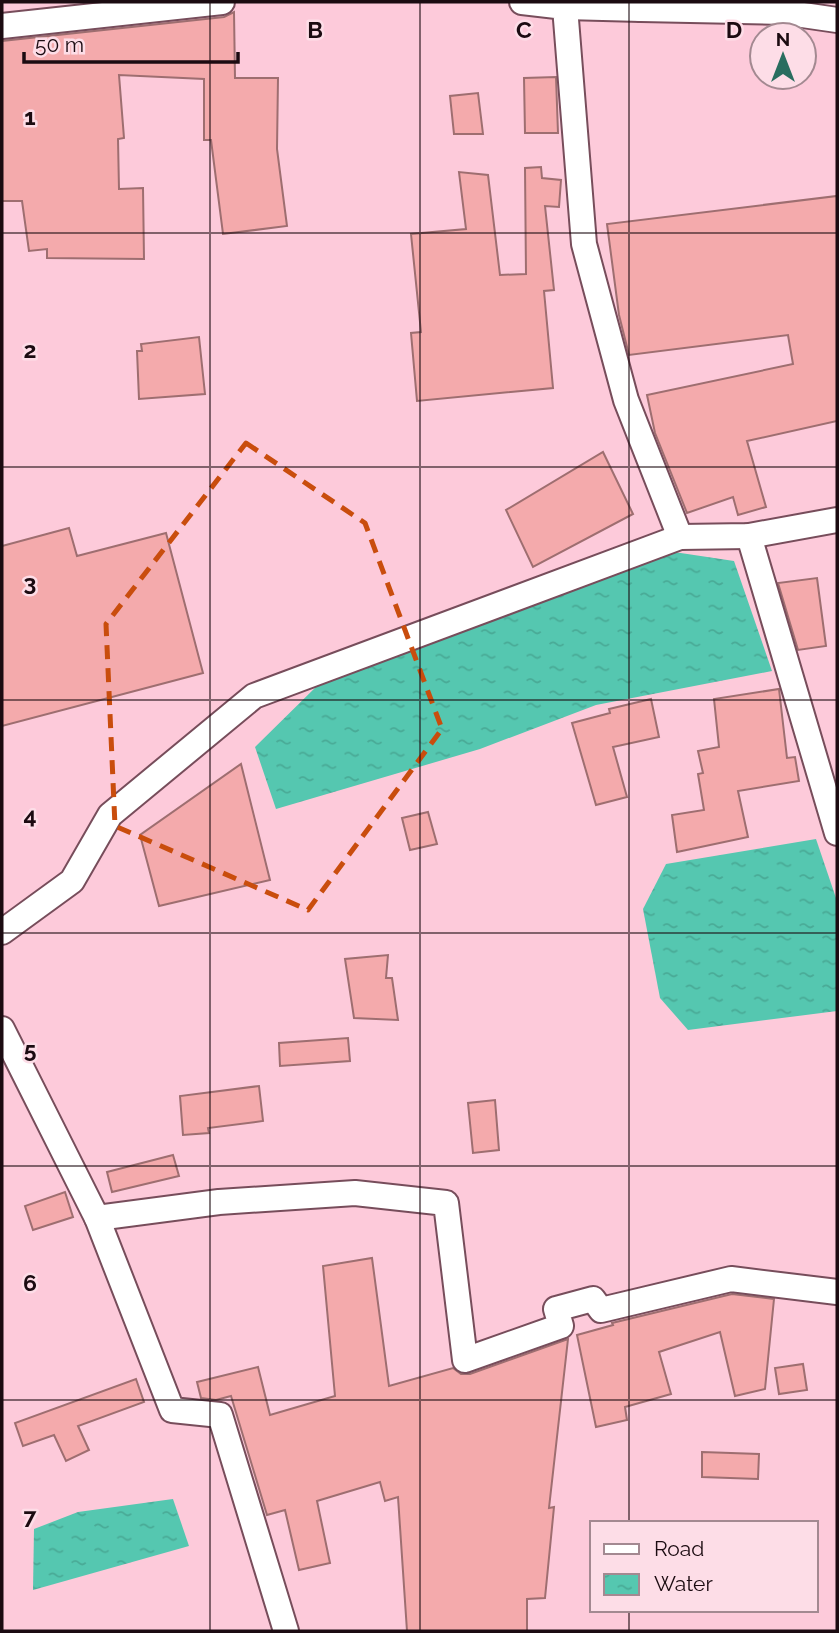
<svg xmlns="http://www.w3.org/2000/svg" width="839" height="1633" font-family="Raleway,sans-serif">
<defs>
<pattern id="water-ripples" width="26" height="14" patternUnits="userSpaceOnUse" patternTransform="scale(1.75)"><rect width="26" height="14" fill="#55c7b0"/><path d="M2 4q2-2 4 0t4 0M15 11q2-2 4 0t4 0" fill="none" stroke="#49aa96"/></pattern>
</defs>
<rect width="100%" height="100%" fill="#fdcada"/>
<g fill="url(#water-ripples)">
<path d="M 654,549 L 734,561 L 772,671 L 596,705 L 480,749 L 276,809 L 255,747 L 322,681 Z"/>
<path d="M 816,839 L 837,901 L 837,1011 L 688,1030 L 660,998 L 643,909 L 666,864 Z"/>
<path d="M 173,1499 L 189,1546 L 33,1590 L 34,1529 L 78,1512 Z"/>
</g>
<g fill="#f4aaac" stroke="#9e6e70" stroke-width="2">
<path d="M 234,12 L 235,78 L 278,78 L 277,149 L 287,226 L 223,234 L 211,140 L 204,140 L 204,79 L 119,75 L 124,138 L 118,139 L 119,189 L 143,188 L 144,259 L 47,258 L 47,249 L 29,251 L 22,201 L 2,201 L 2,41 L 224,17 Z"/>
<path d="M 556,77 L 558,133 L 525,133 L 524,78 Z"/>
<path d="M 478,93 L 483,134 L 454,134 L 450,96 Z"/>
<path d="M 541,167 L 542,178 L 561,180 L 559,207 L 545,206 L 554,290 L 544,291 L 553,388 L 417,401 L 411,333 L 421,332 L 411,234 L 466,229 L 459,172 L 488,175 L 500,275 L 526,274 L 525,168 Z"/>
<path d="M 837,196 L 837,421 L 747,441 L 766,507 L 738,515 L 733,497 L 687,513 L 655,433 L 647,395 L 793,364 L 788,335 L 629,355 L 619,315 L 607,224 Z"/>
<path d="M 199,337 L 205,394 L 139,399 L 137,351 L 142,351 L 141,344 Z"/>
<path d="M 603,452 L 633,514 L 533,567 L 506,510 Z"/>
<path d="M 69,528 L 77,556 L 166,533 L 203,673 L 2,726 L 2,546 Z"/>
<path d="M 817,578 L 826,646 L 798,650 L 778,583 Z"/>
<path d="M 779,689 L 787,758 L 795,757 L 799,781 L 738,791 L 748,837 L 677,852 L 672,815 L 704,810 L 698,774 L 703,773 L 698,751 L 719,747 L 714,699 Z"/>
<path d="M 651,699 L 659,737 L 613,747 L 627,797 L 596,805 L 572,723 L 610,713 L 609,709 Z"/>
<path d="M 241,764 L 270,880 L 159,906 L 140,835 Z"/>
<path d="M 428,812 L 437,844 L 410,850 L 402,818 Z"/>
<path d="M 388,955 L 386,978 L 392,978 L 398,1020 L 354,1018 L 345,959 Z"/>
<path d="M 348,1038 L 350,1061 L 280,1066 L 279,1043 Z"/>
<path d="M 259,1086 L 263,1121 L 208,1128 L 209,1133 L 183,1135 L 180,1096 Z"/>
<path d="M 495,1100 L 499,1150 L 473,1153 L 468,1103 Z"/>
<path d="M 173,1155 L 179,1176 L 112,1192 L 107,1172 Z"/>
<path d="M 65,1192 L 73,1217 L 33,1230 L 25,1206 Z"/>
<path d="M 372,1258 L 389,1386 L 453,1368 L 461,1374 L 470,1374 L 568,1339 L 549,1508 L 554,1507 L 545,1598 L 527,1599 L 527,1631 L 407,1631 L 398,1497 L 385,1501 L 380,1482 L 317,1501 L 330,1563 L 299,1570 L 285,1510 L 267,1515 L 231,1396 L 216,1400 L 201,1398 L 197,1382 L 258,1367 L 270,1415 L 335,1396 L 323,1266 Z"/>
<path d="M 732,1294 L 774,1299 L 765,1389 L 735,1396 L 720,1332 L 659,1352 L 671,1394 L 625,1407 L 627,1420 L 596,1427 L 577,1335 L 613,1325 L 612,1323 Z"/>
<path d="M 803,1364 L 807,1390 L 779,1394 L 775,1368 Z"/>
<path d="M 136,1379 L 144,1402 L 78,1426 L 89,1450 L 66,1461 L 54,1435 L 23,1446 L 15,1423 Z"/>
<path d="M 702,1452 L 759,1454 L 758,1479 L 702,1477 Z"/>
</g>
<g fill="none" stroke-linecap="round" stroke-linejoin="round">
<g stroke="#774d5b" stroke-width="28">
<g id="minor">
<path d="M 522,2 L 565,7 L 584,244 L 626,400 L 680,537"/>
<path d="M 641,2 L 641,9 L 782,12 L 837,20"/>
<path d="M 565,7 L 641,9"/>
<path d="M 2,26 L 222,2"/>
<path d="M 749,536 L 837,833"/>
<path d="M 2,932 L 72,881 L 110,815 L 254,696 L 680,537 L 749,536 L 837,520"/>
<path d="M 2,1029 L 97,1218 L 172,1410 L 220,1415 L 286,1631"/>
<path d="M 97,1218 L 219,1202 L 355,1193 L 446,1203 L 465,1360 L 561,1326 L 556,1309 L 593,1299 L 601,1310 L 731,1279 L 837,1292"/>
</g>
</g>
<use href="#minor" stroke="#fff" stroke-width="24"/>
</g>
<path fill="none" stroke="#c94d0d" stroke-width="5" stroke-dasharray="14 9" stroke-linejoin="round" d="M 246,443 L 365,523 L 442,729 L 308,910 L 115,826 L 106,624 Z"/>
<path fill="none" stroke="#1b0b11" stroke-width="2" stroke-opacity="0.55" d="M 210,2 L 210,1631M 420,2 L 420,1631M 629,2 L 629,1523M 2,233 L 837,233M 2,467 L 837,467M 2,700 L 837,700M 2,933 L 837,933M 2,1166 L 837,1166M 2,1400 L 837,1400M 629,1610 L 629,1631"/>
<g font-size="23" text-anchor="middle" font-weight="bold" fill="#1b0b11" stroke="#fddde7" stroke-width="5" stroke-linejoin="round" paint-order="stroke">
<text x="315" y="38">B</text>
<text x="524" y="38">C</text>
<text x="734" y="38">D</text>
<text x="30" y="125">1</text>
<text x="30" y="358">2</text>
<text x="30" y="591">3</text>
<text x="30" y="824">4</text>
<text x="30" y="1058">5</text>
<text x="30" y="1291">6</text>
<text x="30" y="1524">7</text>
</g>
<rect width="839" height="1633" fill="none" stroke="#1b0b11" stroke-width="7"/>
<rect x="590" y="1521" width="228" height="91" fill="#fddde7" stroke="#a38991" stroke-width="2"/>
<rect x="604" y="1544" width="35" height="10" fill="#ffffff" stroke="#a38991" stroke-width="2"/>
<text x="654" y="1556" font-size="21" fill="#1b0b11">Road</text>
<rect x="604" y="1574" width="35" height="21" fill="url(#water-ripples)" stroke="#a38991" stroke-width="2"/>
<text x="654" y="1591" font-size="21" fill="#1b0b11">Water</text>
<g transform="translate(783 56)"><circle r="33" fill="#fddde7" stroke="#a38991" stroke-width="2"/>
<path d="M0-5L12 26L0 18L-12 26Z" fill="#296d5f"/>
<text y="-10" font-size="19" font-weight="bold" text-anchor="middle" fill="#1b0b11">N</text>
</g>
<path d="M24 52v10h214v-10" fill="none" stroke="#1b0b11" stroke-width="3.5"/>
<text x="35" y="52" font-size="21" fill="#1b0b11" stroke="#fddde7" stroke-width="5" paint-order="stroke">50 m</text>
</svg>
